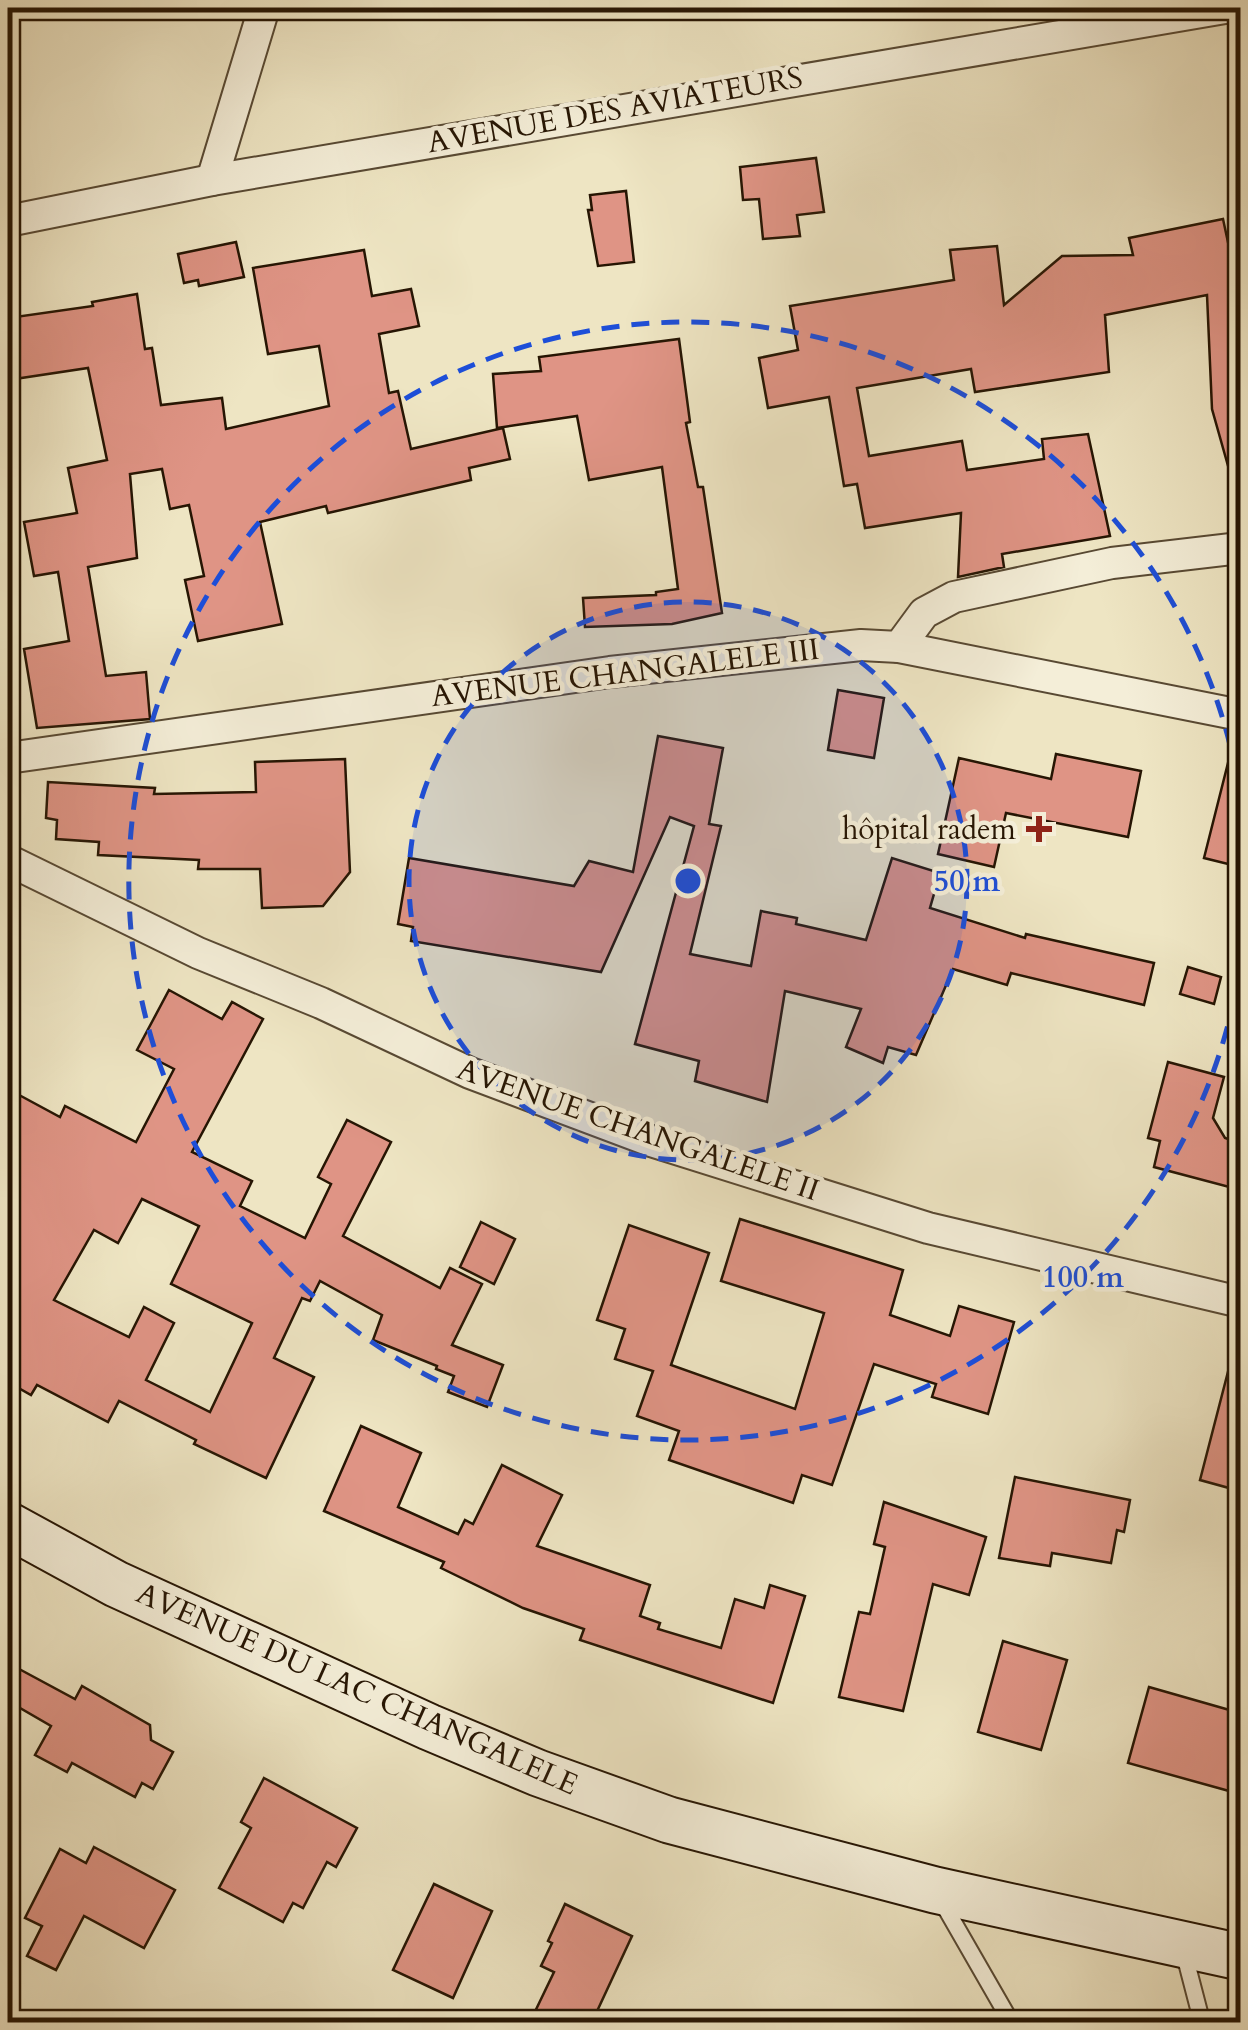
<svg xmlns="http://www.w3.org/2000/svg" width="1248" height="2030" font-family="Cardo,serif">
<rect width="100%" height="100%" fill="#eee5c3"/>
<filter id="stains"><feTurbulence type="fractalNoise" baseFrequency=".002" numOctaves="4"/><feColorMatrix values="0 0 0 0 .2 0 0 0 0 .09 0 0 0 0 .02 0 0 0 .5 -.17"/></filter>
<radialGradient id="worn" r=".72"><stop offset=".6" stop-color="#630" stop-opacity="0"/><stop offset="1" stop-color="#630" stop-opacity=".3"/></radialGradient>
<g fill="#df9485" stroke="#261503" stroke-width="2.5" fill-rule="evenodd">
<path d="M 816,158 L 824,212 L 797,215 L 800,236 L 763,239 L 759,199 L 743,200 L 740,167 Z"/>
<path d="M 626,191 L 634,262 L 598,266 L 588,210 L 592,210 L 590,195 Z"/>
<path d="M 1223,219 L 1238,289 L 1230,290 L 1240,345 L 1240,479 L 1232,480 L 1212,409 L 1207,295 L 1105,315 L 1109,372 L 975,392 L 971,369 L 857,388 L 869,456 L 962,441 L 967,470 L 1044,459 L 1042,439 L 1088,434 L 1110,536 L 1002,554 L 1004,567 L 958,577 L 961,513 L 865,528 L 857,484 L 844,486 L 829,397 L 768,408 L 759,358 L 798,350 L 790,306 L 954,280 L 950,250 L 997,246 L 1004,305 L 1062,256 L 1133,255 L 1129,238 Z"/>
<path d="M 236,242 L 244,277 L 199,286 L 198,280 L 184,283 L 178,254 Z"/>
<path d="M 364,250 L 372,296 L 411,289 L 419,326 L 379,334 L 389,393 L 398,391 L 411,449 L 503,428 L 510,459 L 469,468 L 471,480 L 328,513 L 326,506 L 260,522 L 282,624 L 198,641 L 185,580 L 204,576 L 189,505 L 170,509 L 162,469 L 130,474 L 137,558 L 88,567 L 106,676 L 146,672 L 150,719 L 37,728 L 24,649 L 69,641 L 58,572 L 34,576 L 24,522 L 77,513 L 68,468 L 107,460 L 88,368 L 8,380 L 8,318 L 93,306 L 92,302 L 137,294 L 145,349 L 152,348 L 161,405 L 222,398 L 226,429 L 329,406 L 319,346 L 268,354 L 253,268 Z"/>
<path d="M 679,339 L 690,422 L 686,423 L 698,487 L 703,487 L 722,613 L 672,624 L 585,627 L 583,598 L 656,595 L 656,592 L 678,589 L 662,467 L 589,480 L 577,416 L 497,428 L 493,374 L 541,371 L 539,357 Z"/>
<path d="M 838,690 L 884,698 L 874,758 L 828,750 Z"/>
<path d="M 658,736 L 723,748 L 709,824 L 721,826 L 690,954 L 751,966 L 761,911 L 797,918 L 796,924 L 866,940 L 892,858 L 940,873 L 930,908 L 1025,938 L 1026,934 L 1154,963 L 1144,1005 L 1011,973 L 1007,985 L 953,969 L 916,1055 L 888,1047 L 883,1063 L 846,1047 L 861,1009 L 785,991 L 767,1102 L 695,1081 L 699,1061 L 635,1044 L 694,826 L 670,817 L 601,972 L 411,941 L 413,927 L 398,924 L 409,858 L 574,886 L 589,861 L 633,872 Z"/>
<path d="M 1056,754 L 1141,771 L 1128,837 L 1006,813 L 994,867 L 938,854 L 959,758 L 1051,779 Z"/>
<path d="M 1230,755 L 1240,757 L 1240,867 L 1204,858 Z"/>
<path d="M 345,759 L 350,872 L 323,906 L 262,908 L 260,869 L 198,869 L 199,860 L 98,855 L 99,842 L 56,839 L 57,820 L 46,818 L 48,782 L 155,788 L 154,794 L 256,792 L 255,762 Z"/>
<path d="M 1188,967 L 1221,977 L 1214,1004 L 1180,994 Z"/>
<path d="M 169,990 L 222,1019 L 232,1002 L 263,1019 L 192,1152 L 252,1181 L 240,1206 L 305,1238 L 331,1184 L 318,1177 L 347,1120 L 391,1142 L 343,1236 L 440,1288 L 450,1268 L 482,1284 L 452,1345 L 503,1365 L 487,1407 L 448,1392 L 454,1376 L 436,1369 L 437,1366 L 373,1340 L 382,1315 L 320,1281 L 310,1301 L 302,1298 L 274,1358 L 314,1377 L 266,1478 L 194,1444 L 196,1440 L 119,1401 L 108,1422 L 37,1385 L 31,1395 L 8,1382 L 8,1089 L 60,1117 L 65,1106 L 136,1142 L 174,1069 L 137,1050 ZM 142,1199 L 199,1226 L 171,1284 L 252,1323 L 210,1412 L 146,1380 L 174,1323 L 144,1307 L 129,1337 L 54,1300 L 94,1230 L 118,1243 Z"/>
<path d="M 1168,1062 L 1224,1077 L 1213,1118 L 1225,1138 L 1240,1143 L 1240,1158 L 1233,1188 L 1154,1167 L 1160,1141 L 1148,1138 Z"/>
<path d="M 740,1219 L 903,1270 L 890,1315 L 950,1336 L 959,1306 L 1014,1322 L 988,1414 L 932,1397 L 936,1384 L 874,1364 L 832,1485 L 802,1475 L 793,1503 L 669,1460 L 679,1431 L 637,1416 L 653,1371 L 615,1359 L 625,1329 L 597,1320 L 629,1225 L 709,1253 L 671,1365 L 795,1409 L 824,1313 L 721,1281 Z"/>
<path d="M 481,1222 L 515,1239 L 494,1284 L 460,1267 Z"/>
<path d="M 1230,1364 L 1240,1366 L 1240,1491 L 1200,1480 Z"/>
<path d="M 361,1426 L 421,1453 L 398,1507 L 458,1534 L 465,1520 L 473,1524 L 502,1465 L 562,1495 L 537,1546 L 650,1585 L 640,1616 L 660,1623 L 658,1629 L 721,1648 L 735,1599 L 764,1608 L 770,1585 L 805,1596 L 773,1703 L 580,1640 L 584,1629 L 523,1608 L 441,1568 L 444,1562 L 324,1511 Z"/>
<path d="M 1015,1477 L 1130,1500 L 1124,1532 L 1117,1530 L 1111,1563 L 1052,1553 L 1050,1566 L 999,1558 Z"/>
<path d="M 884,1502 L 986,1537 L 969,1595 L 933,1584 L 903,1711 L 839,1697 L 859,1612 L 870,1614 L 885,1547 L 874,1544 Z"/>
<path d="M 1003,1641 L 1067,1660 L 1041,1750 L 978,1732 Z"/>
<path d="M 8,1663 L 75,1699 L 82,1686 L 150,1725 L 151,1740 L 173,1752 L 153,1789 L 142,1783 L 135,1797 L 72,1763 L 67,1772 L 35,1755 L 51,1726 L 8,1701 Z"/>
<path d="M 1149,1687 L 1240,1713 L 1240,1794 L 1128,1763 Z"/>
<path d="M 264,1778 L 357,1828 L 336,1867 L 327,1862 L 303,1908 L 293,1903 L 283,1922 L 219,1888 L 251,1828 L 241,1822 Z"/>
<path d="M 94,1847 L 175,1890 L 144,1948 L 84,1916 L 56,1970 L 27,1956 L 42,1926 L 25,1918 L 60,1849 L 86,1863 Z"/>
<path d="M 434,1884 L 492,1911 L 453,1998 L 393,1970 Z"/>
<path d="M 565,1904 L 632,1936 L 592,2022 L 530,2022 L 554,1972 L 541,1966 L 552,1943 L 548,1941 Z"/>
</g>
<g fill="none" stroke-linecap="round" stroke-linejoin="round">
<g stroke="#584933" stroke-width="19">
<g id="lane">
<path d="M 942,1902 L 1011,2022"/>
<path d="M 1183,1949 L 1202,2022"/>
</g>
</g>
<g stroke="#584933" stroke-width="34">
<g id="street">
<path d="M 212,180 L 264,8"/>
<path d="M 8,221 L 212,180 L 1225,8"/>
<path d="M 899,647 L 924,613 L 954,597 L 1112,563 L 1240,548"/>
<path d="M 8,758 L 610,672 L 861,645 L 899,647 L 1240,715"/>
<path d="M 8,860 L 198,953 L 321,1003 L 470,1073 L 651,1141 L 928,1228 L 1240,1302"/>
</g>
</g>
<g stroke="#261503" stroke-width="49">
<path id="secondary" d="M 8,1525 L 116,1584 L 429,1727 L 538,1773 L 669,1820 L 935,1890 L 1240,1957"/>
</g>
<use href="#lane" stroke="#f4eed8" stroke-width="15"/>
<use href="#street" stroke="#f4eed8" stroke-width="30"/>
<use href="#secondary" stroke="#f4eed8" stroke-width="45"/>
</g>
<circle cx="688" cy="881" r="279" fill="#1d4ed8" fill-opacity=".12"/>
<g fill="none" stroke="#1d4ed8" stroke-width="5" stroke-dasharray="18 12">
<circle cx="688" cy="881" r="279"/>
<path d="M1240 968A559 559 0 1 1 1240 794"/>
</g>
<path fill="#8f2418" stroke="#f4eed8" stroke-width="4" d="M1034 814h10v10h10v10h-10v10h-10v-10h-10v-10h10z"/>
<g text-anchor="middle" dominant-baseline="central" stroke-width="9" stroke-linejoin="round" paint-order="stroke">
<g font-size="30" fill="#261503" stroke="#f4eed8">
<text transform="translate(615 110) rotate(-10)">AVENUE DES AVIATEURS</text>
<text transform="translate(625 673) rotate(-7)">AVENUE CHANGALELE III</text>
<text transform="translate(638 1130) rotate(19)">AVENUE CHANGALELE II</text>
<text transform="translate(357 1689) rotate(24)">AVENUE DU LAC CHANGALELE</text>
</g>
<g font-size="30" fill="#261503" stroke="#f4eed8" text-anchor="end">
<text x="1016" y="829">hôpital radem</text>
</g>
</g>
<circle cx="688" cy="881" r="15" fill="#1d4ed8" stroke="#f4eed8" stroke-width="5"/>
<g font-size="30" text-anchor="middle" font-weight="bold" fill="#1d4ed8" stroke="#f4eed8" stroke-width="9" stroke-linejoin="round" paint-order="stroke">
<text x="967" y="891">50 m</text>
<text x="1083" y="1287">100 m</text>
</g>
<rect width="1248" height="2030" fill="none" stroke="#eee5c3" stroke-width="40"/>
<rect x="10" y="10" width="1228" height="2010" fill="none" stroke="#261503" stroke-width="5"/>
<rect x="20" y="20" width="1208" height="1990" fill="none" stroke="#261503" stroke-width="2.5"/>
<rect width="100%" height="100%" filter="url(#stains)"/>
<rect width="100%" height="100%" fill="url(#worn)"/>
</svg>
